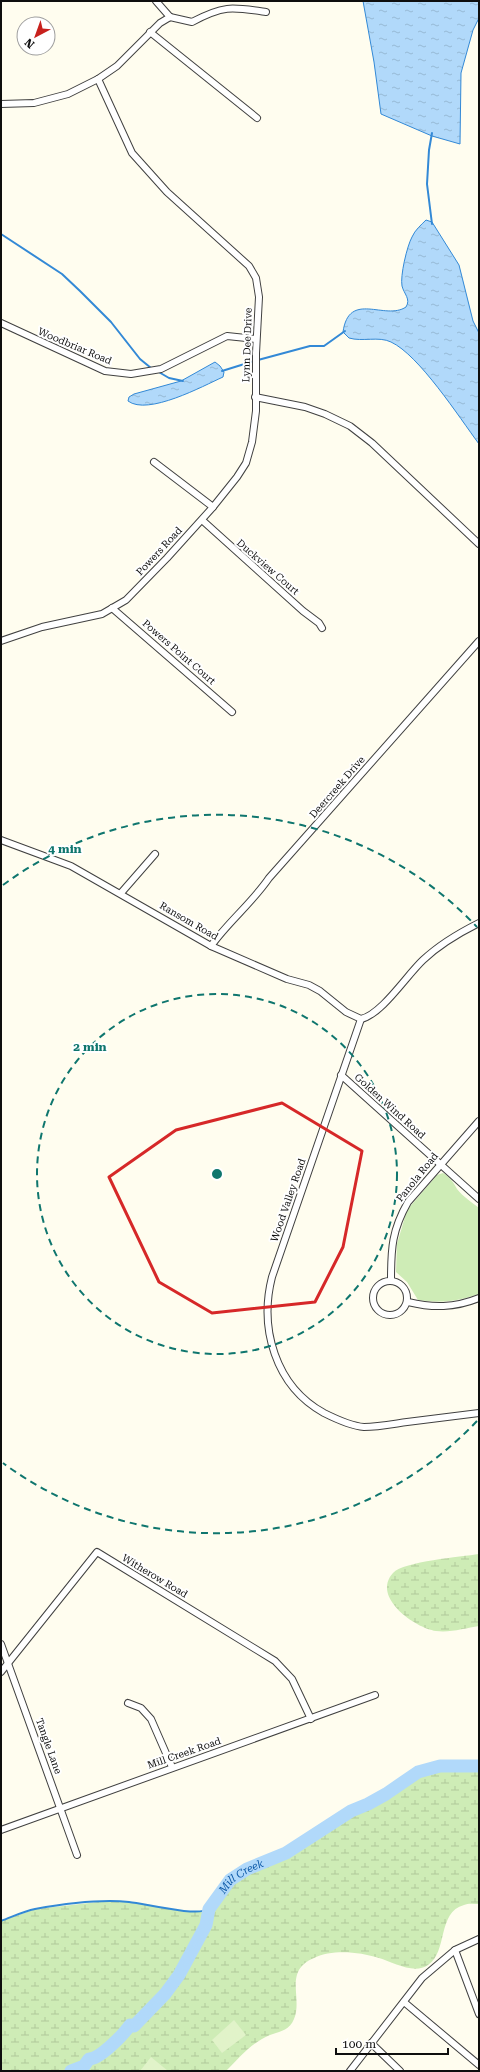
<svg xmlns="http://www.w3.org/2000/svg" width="480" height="2072" font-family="'Roboto Serif',serif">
<defs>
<pattern id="wetland-marsh" width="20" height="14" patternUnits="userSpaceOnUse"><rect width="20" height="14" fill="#ceecb6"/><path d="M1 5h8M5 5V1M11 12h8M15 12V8" fill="none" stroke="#b0c99b"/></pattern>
<pattern id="water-ripples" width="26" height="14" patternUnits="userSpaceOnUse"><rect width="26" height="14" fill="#b1d9fa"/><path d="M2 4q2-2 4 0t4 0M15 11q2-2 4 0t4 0" fill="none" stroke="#97b9d5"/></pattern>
</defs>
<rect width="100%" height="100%" fill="#fffdef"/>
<path fill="#ceecb6" d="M 443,1173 C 451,1178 453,1182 457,1189 C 462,1196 473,1203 479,1208 L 479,1294 C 454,1302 444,1303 418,1300 L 407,1282 L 396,1272 L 397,1244 L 407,1210 L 437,1175 Z"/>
<g fill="url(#wetland-marsh)">
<path d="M 479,1554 L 479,1626 C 466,1628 450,1633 436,1631 C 415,1628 371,1597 393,1573 C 404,1561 461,1557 479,1554 Z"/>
<path d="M 440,1766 L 479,1766 L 479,1904 C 474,1904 468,1903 464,1905 C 437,1912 448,1952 428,1965 C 414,1975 393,1962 379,1958 C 359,1952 333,1949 314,1958 C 283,1971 303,1998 294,2019 C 289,2031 280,2031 270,2035 C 251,2043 240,2057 226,2071 L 1,2071 L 1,1921 L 36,1909 L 98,1902 L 128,1902 L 181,1911 L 206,1911 L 216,1900 L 230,1880 L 242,1872 L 286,1852 L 351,1811 L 368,1804 L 386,1794 L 418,1772 Z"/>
</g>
<g fill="#e1f3c9">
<path d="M 234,2020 L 246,2035 L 222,2053 L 212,2040 Z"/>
<path d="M 151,2057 L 168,2071 L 140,2071 Z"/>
</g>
<g fill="url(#water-ripples)" stroke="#3389d6">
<path d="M 363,1 L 479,1 L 479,18 L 473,30 L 461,73 L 460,144 L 432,136 L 381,114 L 374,62 Z"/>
<path d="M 426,220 L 432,222 L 459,265 L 473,321 L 479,333 L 479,444 C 459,417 419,355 391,342 C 379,336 362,342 349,338 L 343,332 C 349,290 385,321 406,307 C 411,299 404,294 402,286 C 400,276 407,246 412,237 C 415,230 421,225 426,220 Z"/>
<path d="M 215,362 L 220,366 L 224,372 L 223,377 C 203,386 148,416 128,401 L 129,397 L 134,394 L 181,381 Z"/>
</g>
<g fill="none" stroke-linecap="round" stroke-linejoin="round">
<g stroke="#3389d6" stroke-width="2">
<path d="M 432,133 L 429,150 L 427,184 L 432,224"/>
<path d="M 1,234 L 62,274 L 80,291 L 111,322 L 140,359 L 151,368"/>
<path d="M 258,360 L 310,346 L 324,346 L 345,331"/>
<path d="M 157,371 L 169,378 L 183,381"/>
<path d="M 222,371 L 254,361"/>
<path d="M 1,1921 C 12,1917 24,1911 35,1909 C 63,1904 100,1899 129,1902 C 147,1904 197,1917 209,1909"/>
<path d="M 84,2066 L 86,2071"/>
</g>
<path stroke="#b1d9fa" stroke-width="13" id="s1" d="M 71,2071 L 84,2066 L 89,2059 C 100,2059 124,2034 130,2025 L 134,2026 L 165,1994 L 179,1975 L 206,1925 L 209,1909 L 230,1880 L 247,1869 L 286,1853 L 351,1811 L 368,1804 L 386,1794 L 418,1772 L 440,1766 L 479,1766"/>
<g stroke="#414141" stroke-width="8">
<g id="minor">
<path d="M 156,1 L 170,17"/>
<path d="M 170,17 L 192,22 C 224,5 232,7 266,12"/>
<path d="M 150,32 L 257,118"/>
<path d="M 1,104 L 34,103 L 68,94 L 98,79 L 117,66 L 160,23 L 170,17"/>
<path d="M 1,323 L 105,371 L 131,374 L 161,369 L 227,336 L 256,339"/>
<path d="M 255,397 L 305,407 L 325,414 L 350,426 L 372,443 L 479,544"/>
<path d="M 154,462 L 213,507"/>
<path d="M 202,520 L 303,611 L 319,623 L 322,628"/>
<path d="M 112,608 L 232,712"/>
<path d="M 1,641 L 42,627 L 102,614 L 126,600 L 167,558 L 213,507 L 237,477 L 246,463 L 252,442 L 256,411 L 256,353 L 259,297 L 256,278 L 249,266 L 167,192 L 132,153 L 98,79"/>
<path d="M 1,840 L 71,866 L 211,946 L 287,979 L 309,985 L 320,991 L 346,1012 L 361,1019 C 382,1014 406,976 423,960 C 439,945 459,933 479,923"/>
<path d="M 121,893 L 155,854"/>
<path d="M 211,946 C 228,922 252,903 269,878 L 479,641"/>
<path d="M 361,1019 L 272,1277 C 259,1328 275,1386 324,1413 C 336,1419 351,1426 364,1427 C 378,1427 393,1424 407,1422 C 431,1419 455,1416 479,1413"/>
<path d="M 341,1075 L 479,1199"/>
<path d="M 391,1280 C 391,1248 392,1230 408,1202 L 479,1121"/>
<circle cx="390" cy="1298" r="17"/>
<path d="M 408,1302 C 433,1308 454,1308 479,1298"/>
<path d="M 1,1644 L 77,1855"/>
<path d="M 1,1672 L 97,1552 L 275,1661 L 292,1679 L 311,1719"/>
<path d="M 128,1703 L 141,1708 L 151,1719 L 172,1767"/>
<path d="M 1,1830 L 375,1695"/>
<path d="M 455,1950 L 479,2014"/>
<path d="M 404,2002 L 479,2065"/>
<path d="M 371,2043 L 400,2071"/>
<path d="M 350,2071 L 422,1978 L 455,1950 L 479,1939"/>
</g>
</g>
<use href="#minor" stroke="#fff" stroke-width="6"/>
</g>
<path fill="none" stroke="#d62828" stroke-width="3" stroke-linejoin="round" d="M 282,1103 L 362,1151 L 343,1247 L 315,1302 L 212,1313 L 159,1282 L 109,1177 L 176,1130 Z"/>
<g fill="none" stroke="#0f766e" stroke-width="2" stroke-dasharray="7 5">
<circle cx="217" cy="1174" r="180"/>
<path d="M477 1421A359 359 0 0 1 3 1463M3 885A359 359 0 0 1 477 927"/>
</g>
<g text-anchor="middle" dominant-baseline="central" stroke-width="4" stroke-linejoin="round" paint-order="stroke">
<g font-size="10" fill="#0e0e0e" stroke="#fff">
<text transform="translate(247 345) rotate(-88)">Lynn Dee Drive</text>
<text transform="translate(75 346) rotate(23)">Woodbriar Road</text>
<text transform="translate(159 551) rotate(-47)">Powers Road</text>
<text transform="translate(268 567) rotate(41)">Duckview Court</text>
<text transform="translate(179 652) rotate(41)">Powers Point Court</text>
<text transform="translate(337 787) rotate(-49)">Deercreek Drive</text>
<text transform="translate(189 921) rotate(30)">Ransom Road</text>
<text transform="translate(390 1106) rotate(42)">Golden Wind Road</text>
<text transform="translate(417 1177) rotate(-51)">Panola Road</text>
<text transform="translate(288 1200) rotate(-71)">Wood Valley Road</text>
<text transform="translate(155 1576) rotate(31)">Witherow Road</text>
<text transform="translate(49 1746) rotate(70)">Tangle Lane</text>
<text transform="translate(184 1753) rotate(-19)">Mill Creek Road</text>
</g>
<g font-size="11" font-style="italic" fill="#0f5ba9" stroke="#fff">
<text stroke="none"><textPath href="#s1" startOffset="269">Mill Creek</textPath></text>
</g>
</g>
<circle cx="217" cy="1174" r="6" fill="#0f766e" stroke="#fff" stroke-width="2"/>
<g font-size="12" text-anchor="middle" font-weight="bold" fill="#0f766e" stroke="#fff" stroke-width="4" stroke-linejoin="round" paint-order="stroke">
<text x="65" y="853">4 min</text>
<text x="90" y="1051">2 min</text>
</g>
<rect width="480" height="2072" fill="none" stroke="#0e0e0e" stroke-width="4"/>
<g transform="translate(36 36) rotate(221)"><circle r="19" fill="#ffffff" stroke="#9f9f9f"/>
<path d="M0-3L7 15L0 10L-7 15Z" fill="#c8211d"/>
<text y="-6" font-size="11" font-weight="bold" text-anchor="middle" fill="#0e0e0e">N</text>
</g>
<path d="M336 2048v6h112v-6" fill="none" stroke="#0e0e0e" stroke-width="2"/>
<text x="342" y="2048" font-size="12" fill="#0e0e0e" stroke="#ffffff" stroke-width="3" paint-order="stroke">100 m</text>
</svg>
